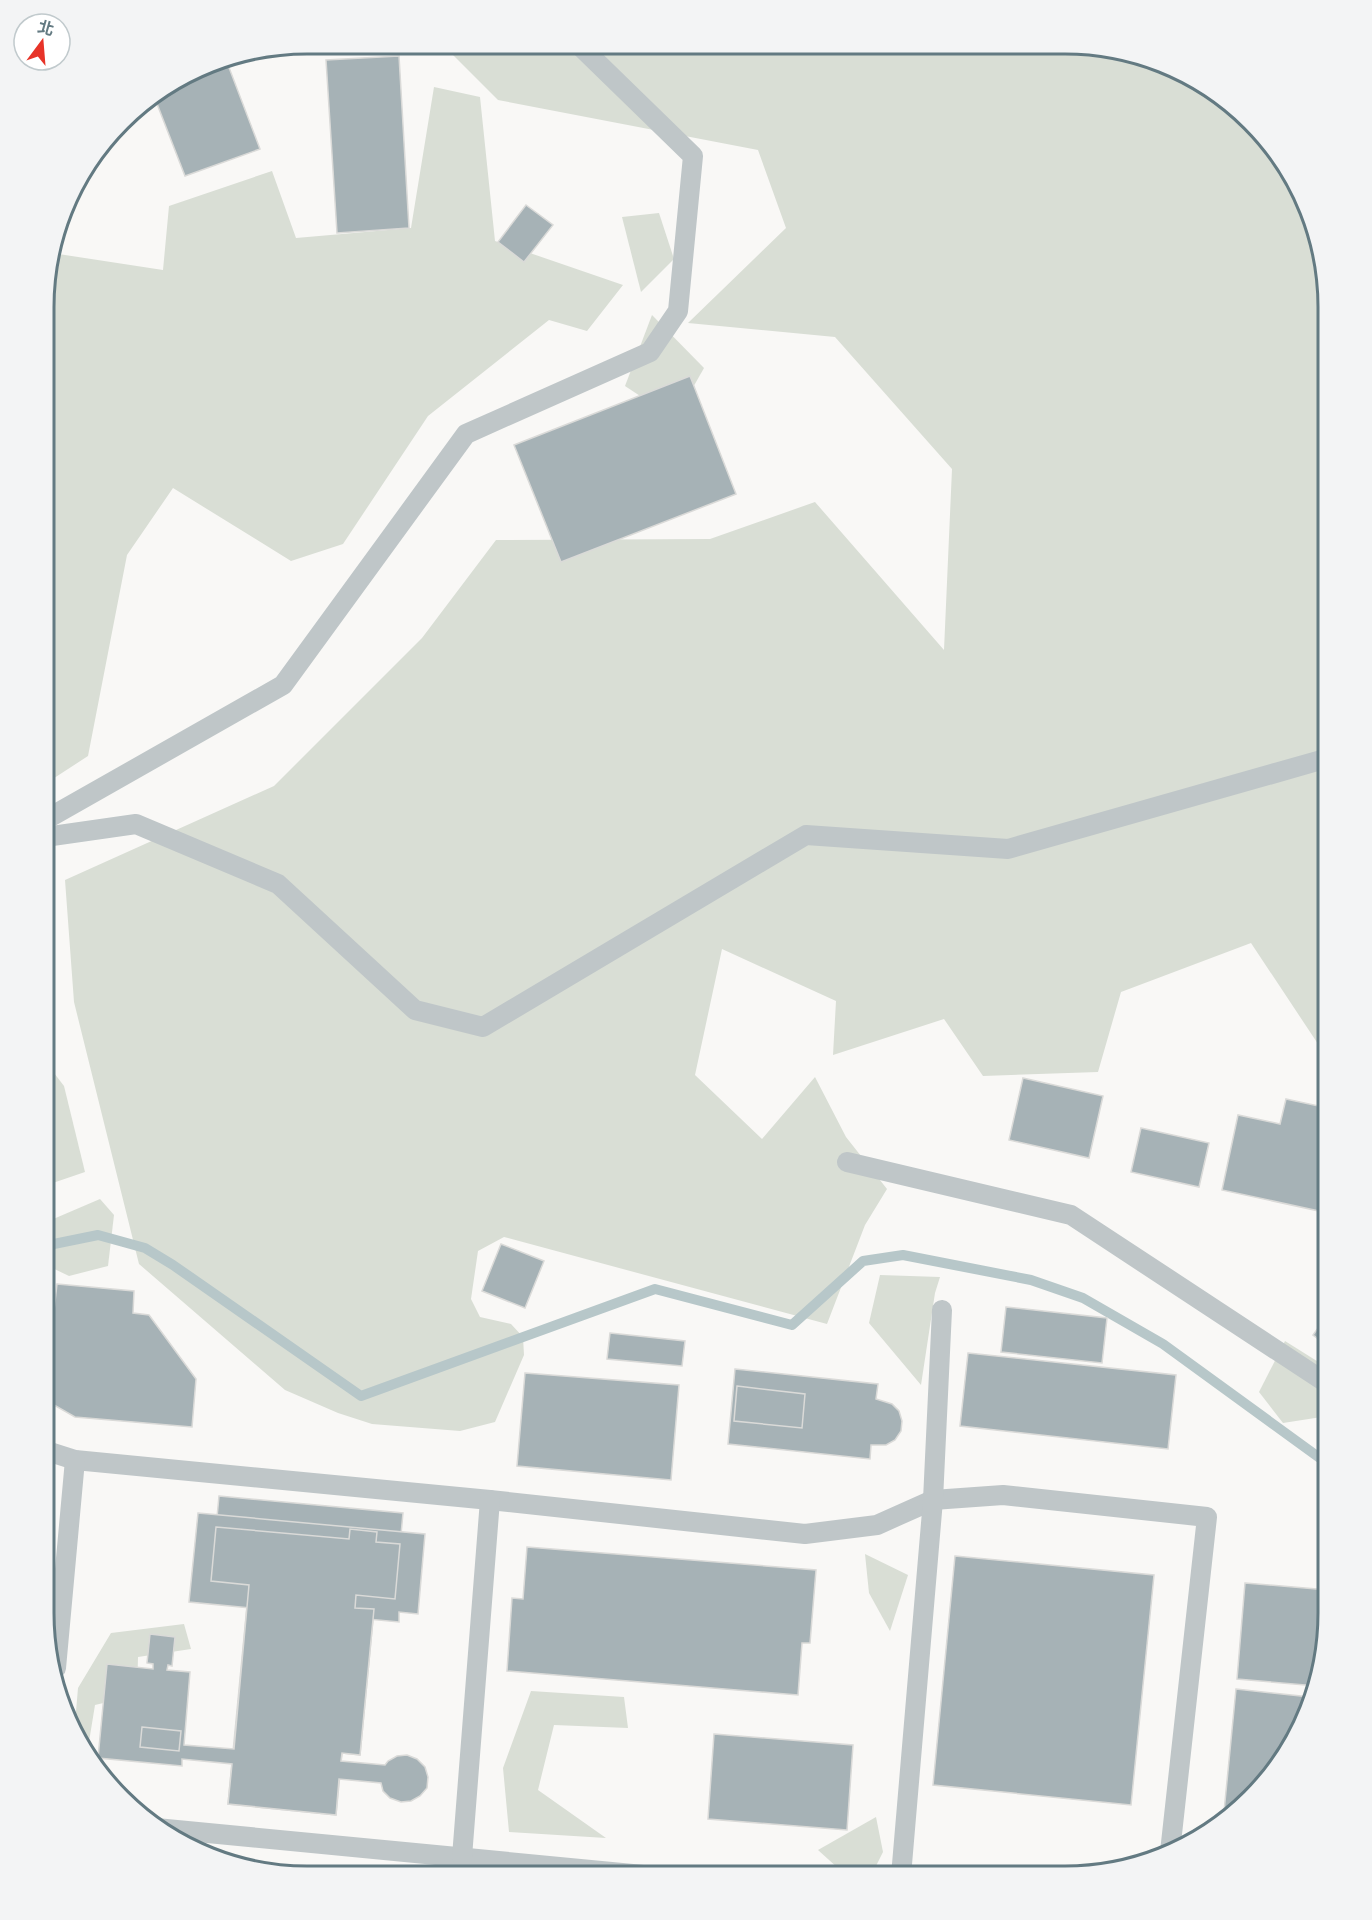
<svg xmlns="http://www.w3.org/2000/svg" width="1372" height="1920" font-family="'Fira Sans Condensed','Noto Sans TC',sans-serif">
<rect width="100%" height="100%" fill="#f9f8f6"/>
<g fill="#d9ded5">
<path d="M 442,44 L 1100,46 L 1166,63 L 1225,98 L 1301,191 L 1328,306 L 1328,1059 L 1251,943 L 1121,992 L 1098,1072 L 983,1076 L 944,1019 L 833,1055 L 836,1001 L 722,949 L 695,1075 L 762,1139 L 815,1077 L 846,1137 L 887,1189 L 865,1225 L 827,1324 L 504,1237 L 478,1251 L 471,1299 L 480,1317 L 511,1324 L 523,1337 L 524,1355 L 495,1422 L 460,1431 L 372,1424 L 338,1413 L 285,1390 L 139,1264 L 74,1002 L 65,880 L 274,786 L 422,638 L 496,540 L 710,539 L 815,502 L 944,650 L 952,469 L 835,337 L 688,323 L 786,228 L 758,150 L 498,100 Z"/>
<path d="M 434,87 L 480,97 L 495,241 L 623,285 L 587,331 L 549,320 L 428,416 L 343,544 L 291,561 L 173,488 L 127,555 L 88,756 L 45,784 L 46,272 L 52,253 L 163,270 L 169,206 L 272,171 L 296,238 L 411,228 Z"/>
<path d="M 659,213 L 674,259 L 641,292 L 622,217 Z"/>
<path d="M 652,315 L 704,368 L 675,419 L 625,386 Z"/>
<path d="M 44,1060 L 64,1086 L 85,1172 L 44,1186 Z"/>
<path d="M 100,1199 L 114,1215 L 108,1266 L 69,1276 L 44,1264 L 44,1223 Z"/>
<path d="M 880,1275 L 940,1277 L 935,1293 L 921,1385 L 869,1323 Z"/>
<path d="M 1285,1341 L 1328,1368 L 1328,1416 L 1283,1423 L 1259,1392 Z"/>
<path d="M 865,1554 L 908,1575 L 890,1631 L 869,1593 Z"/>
<path d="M 184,1624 L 191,1649 L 138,1657 L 137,1695 L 95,1705 L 87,1754 L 74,1735 L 78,1688 L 111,1633 Z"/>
<path d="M 531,1691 L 624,1697 L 628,1728 L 554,1725 L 538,1790 L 606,1838 L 509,1832 L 503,1768 Z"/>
<path d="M 876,1817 L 883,1852 L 872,1874 L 839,1869 L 818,1850 Z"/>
</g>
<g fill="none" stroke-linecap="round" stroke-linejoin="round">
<path stroke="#b7c7c9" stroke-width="10" d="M 44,1246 L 98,1235 L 145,1248 L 173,1265 L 361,1396 L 655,1289 L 792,1325 L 863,1261 L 903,1255 L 1031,1280 L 1083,1298 L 1163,1344 L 1328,1464"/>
</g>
<g fill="#a6b2b6" stroke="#dadad8" stroke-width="1.5">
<path d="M 399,56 L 409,228 L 337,233 L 326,60 Z"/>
<path d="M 225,57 L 260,149 L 185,176 L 154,96 Z"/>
<path d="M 526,205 L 553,225 L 524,262 L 498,242 Z"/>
<path d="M 690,376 L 736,494 L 561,562 L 514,445 Z"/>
<path d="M 1023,1078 L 1103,1096 L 1089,1158 L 1009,1140 Z"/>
<path d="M 1286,1099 L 1328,1108 L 1328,1172 L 1319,1211 L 1222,1190 L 1238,1115 L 1280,1124 Z"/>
<path d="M 1141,1128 L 1209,1143 L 1199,1187 L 1131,1172 Z"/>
<path d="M 501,1244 L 544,1261 L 525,1308 L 482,1291 Z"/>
<path d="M 57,1284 L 134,1291 L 133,1313 L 149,1315 L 196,1379 L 192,1427 L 75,1417 L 54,1405 L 46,1381 Z"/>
<path d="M 1006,1307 L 1107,1318 L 1102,1363 L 1001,1352 Z"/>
<path d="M 1328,1314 L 1328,1346 L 1313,1335 Z"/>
<path d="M 610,1333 L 685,1341 L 682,1366 L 607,1359 Z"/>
<path d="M 968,1353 L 1176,1375 L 1168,1449 L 960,1426 Z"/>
<path d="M 735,1369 L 878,1384 L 876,1399 L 892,1404 L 899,1411 L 902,1421 L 901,1431 L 895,1440 L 886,1445 L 871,1445 L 870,1459 L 728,1444 Z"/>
<path d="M 525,1373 L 679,1385 L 671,1480 L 517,1466 Z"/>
<path d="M 737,1386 L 805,1394 L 802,1428 L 734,1421 Z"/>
<path d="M 219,1496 L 403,1513 L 395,1599 L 356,1595 L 355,1608 L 374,1609 L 360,1755 L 342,1753 L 336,1815 L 228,1804 L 249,1585 L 211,1581 Z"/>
<path d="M 198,1513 L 425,1534 L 418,1614 L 399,1612 L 399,1622 L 189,1602 Z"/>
<path d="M 216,1527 L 349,1539 L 350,1529 L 377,1532 L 376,1542 L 400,1544 L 395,1599 L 356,1595 L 355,1608 L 374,1609 L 360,1755 L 342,1753 L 341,1761 L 385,1765 L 388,1761 L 397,1756 L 407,1755 L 417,1759 L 425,1767 L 428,1777 L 427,1788 L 420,1796 L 411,1801 L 401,1802 L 390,1798 L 383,1791 L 381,1783 L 339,1779 L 336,1815 L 228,1804 L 232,1764 L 182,1759 L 182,1766 L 98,1758 L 107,1664 L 153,1669 L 153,1664 L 147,1663 L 150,1634 L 175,1637 L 172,1666 L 168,1665 L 167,1670 L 190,1672 L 184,1745 L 234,1749 L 249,1585 L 211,1581 Z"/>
<path d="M 527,1547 L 816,1570 L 810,1643 L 802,1643 L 798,1695 L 507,1671 L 512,1598 L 523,1599 Z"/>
<path d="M 955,1556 L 1154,1575 L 1131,1805 L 933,1785 Z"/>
<path d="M 1245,1583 L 1328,1590 L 1328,1631 L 1317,1686 L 1237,1679 Z"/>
<path d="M 1236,1689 L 1310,1697 L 1309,1709 L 1284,1760 L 1239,1811 L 1223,1822 Z"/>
<path d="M 142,1727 L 181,1731 L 179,1751 L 140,1747 Z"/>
<path d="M 714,1734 L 853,1745 L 847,1830 L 708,1819 Z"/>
</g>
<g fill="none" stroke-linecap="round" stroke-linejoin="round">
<g stroke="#bfc6c8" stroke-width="20">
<path d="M 45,820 L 283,685 L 466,434 L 650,352 L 678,311 L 693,156 L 578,44"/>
<path d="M 45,837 L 136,824 L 278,884 L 415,1010 L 483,1027 L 806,835 L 1008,849 L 1328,758"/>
<path d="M 847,1162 L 1071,1215 L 1328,1384"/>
<path d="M 44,1448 L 50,1452 L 75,1460 L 490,1500 L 805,1534 L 877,1525 L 933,1500 L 1003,1495 L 1207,1517 L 1170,1852"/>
<path d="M 56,1668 L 75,1460"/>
<path d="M 156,1828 L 643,1875"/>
<path d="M 462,1857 L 490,1500"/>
<path d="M 901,1876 L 933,1500 L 942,1310"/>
</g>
</g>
<path d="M0 0H1372V1920H0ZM307 54H1065A253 253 0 0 1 1318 307V1613A253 253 0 0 1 1065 1866H307A253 253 0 0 1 54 1613V307A253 253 0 0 1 307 54Z" fill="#f3f4f5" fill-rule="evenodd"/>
<path fill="none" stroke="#637a82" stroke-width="3" d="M307 54H1065A253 253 0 0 1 1318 307V1613A253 253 0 0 1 1065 1866H307A253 253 0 0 1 54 1613V307A253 253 0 0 1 307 54Z"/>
<g transform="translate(42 42) rotate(16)"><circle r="28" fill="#ffffff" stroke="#c1cacd" stroke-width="1.5"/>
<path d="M0-4.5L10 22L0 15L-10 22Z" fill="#e73328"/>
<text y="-9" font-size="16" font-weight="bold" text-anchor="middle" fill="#637a82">北</text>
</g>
</svg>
